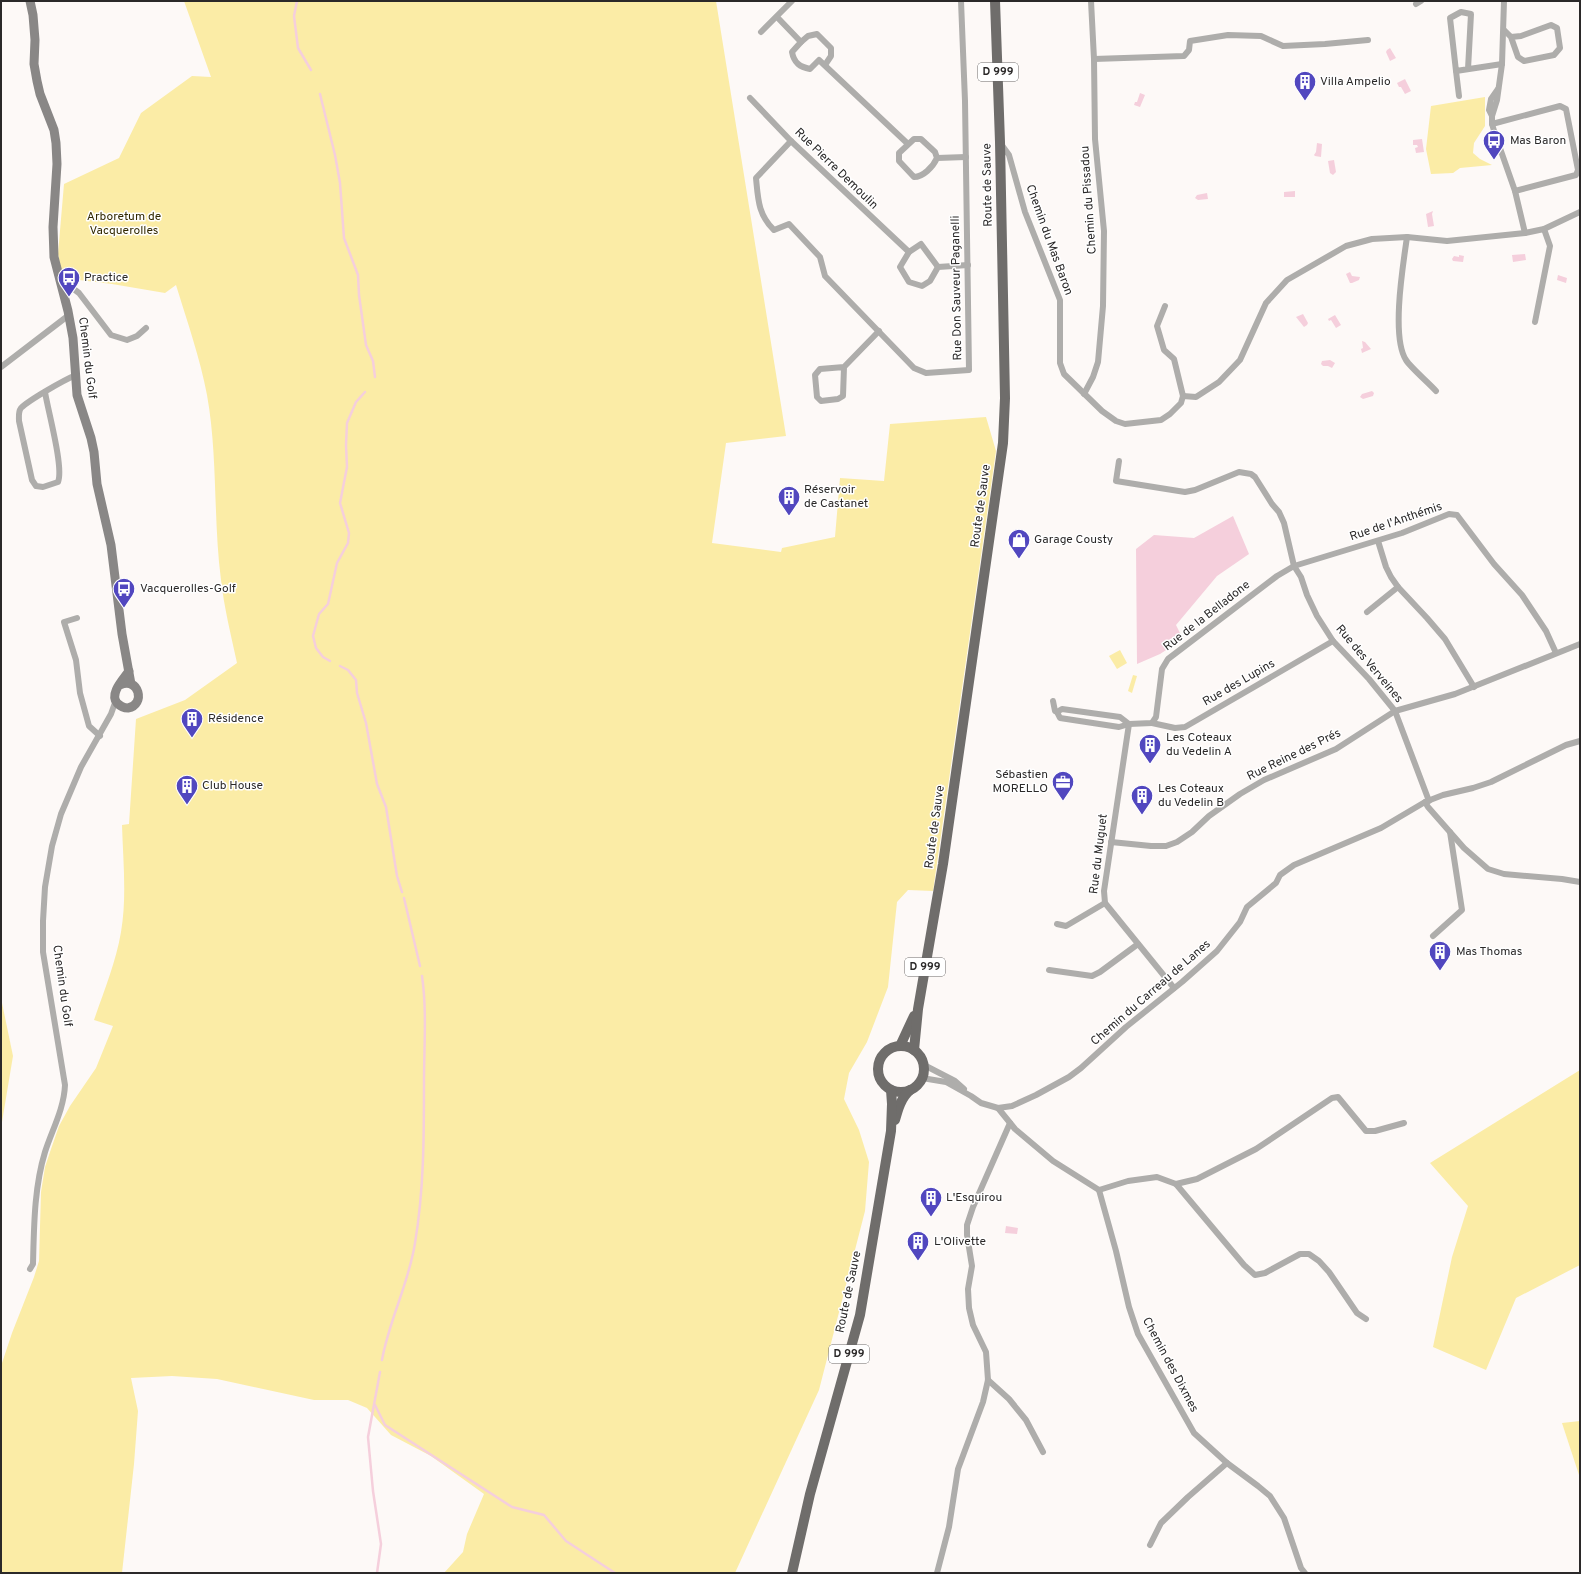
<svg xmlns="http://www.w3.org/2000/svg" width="1581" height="1574" font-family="Overpass,sans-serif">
<rect width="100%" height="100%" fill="#fdf9f7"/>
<g fill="#fbeca6">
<path d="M 184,1 L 716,1 L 786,436 L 726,443 L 712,543 L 781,552 L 782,548 L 835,537 L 840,478 L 884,481 L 890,424 L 986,417 L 996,451 L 933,891 L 908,890 L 897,902 L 888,987 L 867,1042 L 849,1073 L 844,1099 L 859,1130 L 869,1162 L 865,1211 L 819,1390 L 735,1573 L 444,1573 L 463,1552 L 467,1534 L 484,1494 L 431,1456 L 391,1435 L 367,1408 L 348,1400 L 314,1400 L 217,1379 L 172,1376 L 131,1378 L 138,1411 L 134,1464 L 122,1573 L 1,1573 L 1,1366 L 12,1333 L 34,1277 L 39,1261 L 41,1192 L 45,1167 L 51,1149 L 59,1126 L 70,1106 L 96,1068 L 113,1026 L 94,1020 C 104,991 116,962 121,932 C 127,897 123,860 122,825 L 129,824 L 136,719 L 185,700 L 237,663 C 231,635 224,607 221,580 C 213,518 218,456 207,395 C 200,358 187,321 176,285 L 165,293 L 112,284 L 63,278 L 58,254 L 64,184 L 119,158 L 141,113 L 192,76 L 211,77 Z"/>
<path d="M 1485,97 L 1485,126 L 1474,143 L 1473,153 L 1480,159 L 1492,165 L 1460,168 L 1453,173 L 1431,174 L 1426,149 L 1431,106 Z"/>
<path d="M 1120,650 L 1127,663 L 1117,669 L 1109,656 Z"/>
<path d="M 1133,675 L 1137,676 L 1132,693 L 1128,691 Z"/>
<path d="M 1,998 L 13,1056 L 1,1128 Z"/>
<path d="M 1580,1070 L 1580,1265 L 1516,1298 L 1486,1370 L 1433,1347 L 1452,1257 L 1468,1206 L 1430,1163 Z"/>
<path d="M 1580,1421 L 1580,1478 L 1562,1423 Z"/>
</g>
<g fill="#f5cfdc">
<path d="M 1390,48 L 1396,58 L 1390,61 L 1386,52 L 1387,50 Z"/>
<path d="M 1405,79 L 1411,91 L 1405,94 L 1401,87 L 1399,87 L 1397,83 Z"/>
<path d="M 1140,93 L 1145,95 L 1140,107 L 1134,105 L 1135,102 L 1137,102 Z"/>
<path d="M 1422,139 L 1424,152 L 1416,153 L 1415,148 L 1418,147 L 1417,145 L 1413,145 L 1413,140 Z"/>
<path d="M 1317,143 L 1322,144 L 1321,157 L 1315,156 L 1314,155 L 1316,152 Z"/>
<path d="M 1334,160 L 1336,172 L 1333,175 L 1330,173 L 1328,161 Z"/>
<path d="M 1295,191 L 1295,197 L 1284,197 L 1284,192 Z"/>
<path d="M 1207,193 L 1208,199 L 1198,200 L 1195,198 L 1197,195 Z"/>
<path d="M 1433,211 L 1432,214 L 1434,226 L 1428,227 L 1426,214 Z"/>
<path d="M 1525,254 L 1526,260 L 1513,262 L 1512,255 Z"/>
<path d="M 1459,255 L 1464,256 L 1463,262 L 1453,261 L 1452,259 L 1454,256 L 1459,257 Z"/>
<path d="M 1350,272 L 1352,276 L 1360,277 L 1359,280 L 1352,283 L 1350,283 L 1346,274 Z"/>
<path d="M 1558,275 L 1567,278 L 1566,283 L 1557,280 Z"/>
<path d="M 1303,314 L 1308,323 L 1307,325 L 1304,327 L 1296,317 Z"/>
<path d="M 1335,315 L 1341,325 L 1336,328 L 1331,320 L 1329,321 L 1328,319 Z"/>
<path d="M 1362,341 L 1365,342 L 1371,349 L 1362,353 L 1361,349 L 1363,348 Z"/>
<path d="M 1330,360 L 1335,363 L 1332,368 L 1328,366 L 1323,366 L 1321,364 L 1322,361 Z"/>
<path d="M 1372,391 L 1374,393 L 1373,396 L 1363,399 L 1360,397 L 1362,394 Z"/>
<path d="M 1233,516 L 1249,554 L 1217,576 L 1176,625 L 1183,639 L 1160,654 L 1137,664 L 1136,549 L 1154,535 L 1194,538 Z"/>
<path d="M 1006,1226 L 1018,1228 L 1017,1234 L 1005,1233 Z"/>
</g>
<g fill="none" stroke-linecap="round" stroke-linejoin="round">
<g stroke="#f5cfdc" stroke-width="2.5">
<path d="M 297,1 L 294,16 L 298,48 L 311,70"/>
<path d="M 320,94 L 335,155 L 340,183 L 344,238 L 358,275 L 359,295 L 366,345 L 373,361 L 375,377"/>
<path d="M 330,661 L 323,657 L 316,648 L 313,636 L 319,614 L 328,604 L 337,563 L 348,543 L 349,533 L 340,503 L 347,467 L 346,445 L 347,423 L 356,402 L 365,392"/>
<path d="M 340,666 L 348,670 L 356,680 L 357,693 L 366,723 L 377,784 L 386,807 L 397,876 L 402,892"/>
<path d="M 404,898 L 420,966"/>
<path d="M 382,1360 C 389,1320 409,1283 415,1243 C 424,1190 424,1135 424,1082 C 424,1047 427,1010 422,976"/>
<path d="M 375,1405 L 385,1425 L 512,1507 L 544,1515 L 566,1541 L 615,1573"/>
<path d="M 377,1573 L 381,1544 L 373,1491 L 368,1437 L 380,1372"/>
</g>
<g stroke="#aeadab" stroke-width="6">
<path d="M 1416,4 L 1421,1"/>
<path d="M 777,17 L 801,42 L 792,52 C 794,63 800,67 810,69 L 819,60 L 908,144"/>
<path d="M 1504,30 L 1511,37 L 1521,36 L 1551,25 L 1557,28 L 1560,48 L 1554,55 L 1524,61 L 1518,57 L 1511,37"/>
<path d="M 761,32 L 792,1"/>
<path d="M 801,42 L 808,36 L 817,34 L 831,48 L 831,56 L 825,65"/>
<path d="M 1094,59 L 1184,56 L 1189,50 L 1190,41 L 1228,35 L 1261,36 L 1283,46 L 1325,44 L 1368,40"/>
<path d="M 1468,69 L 1471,14 L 1461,12 L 1450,18 L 1456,71 L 1502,64"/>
<path d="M 1456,71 L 1459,96"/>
<path d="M 1498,89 L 1491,99 L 1489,110 L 1492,116 L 1492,124 L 1495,134 L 1515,191 L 1525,233"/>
<path d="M 750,98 L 791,141 L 909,252 L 921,244 L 938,267"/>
<path d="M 1492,116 L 1497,100 L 1502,64 L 1504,1"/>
<path d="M 1492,124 L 1560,106 L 1566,109 L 1578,170 L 1576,175 L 1515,191"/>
<path d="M 914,139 L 921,139 L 935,152 L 937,158 C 933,167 923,177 914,177 L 899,161 L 899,153 Z"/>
<path d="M 791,141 L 756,178 C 758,198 758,215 774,230 L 789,224 L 820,257 L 825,276 L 914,368 L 926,373 L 969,370 L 965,101 L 961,1"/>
<path d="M 1001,144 L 1009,155 L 1025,212 L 1060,300 L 1060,363 L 1064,374 L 1102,411 L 1116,421 L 1125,424 L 1161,420 L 1170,414 L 1181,403 L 1183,396 L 1196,397 L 1219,382 L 1240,360 L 1266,303 L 1287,280 L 1346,246 L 1372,239 L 1407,237 L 1447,241 L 1525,233 L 1544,229 L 1580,212"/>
<path d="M 937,158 L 966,157"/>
<path d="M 1407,237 C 1403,265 1391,337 1406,360 C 1411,368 1429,383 1436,391"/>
<path d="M 909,252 L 900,267 L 909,282 L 922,286 L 930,281 L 938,267 L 968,265"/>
<path d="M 62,288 L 71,287 L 79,293 L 111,335 L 127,340 L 137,336 L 146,328"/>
<path d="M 1165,306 L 1157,326 L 1164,350 L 1174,359 L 1183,396"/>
<path d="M 1535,322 L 1550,246 L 1544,229"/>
<path d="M 1,367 L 69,315"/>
<path d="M 844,367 L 843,396 L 838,399 L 821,401 L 817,397 L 815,375 L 820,369 L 844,367 L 879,331"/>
<path d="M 45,392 C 48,411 64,468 58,482 L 43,487 L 36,486 L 32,480 L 19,421 C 19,416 18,412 21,408 C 29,400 64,380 76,375"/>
<path d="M 1084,394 L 1093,377 L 1098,362 L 1103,306 L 1104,231 L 1095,139 L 1094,59 L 1091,1"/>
<path d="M 1119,461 L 1116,481 L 1185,492 L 1195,490 L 1239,472 L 1251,474 L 1255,477 L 1272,504 L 1279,512 L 1284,523 L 1294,566 L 1301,577 L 1307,595 L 1317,616 L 1333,641 L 1369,679 L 1395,711 L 1429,801"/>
<path d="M 1378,541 L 1386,567 L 1391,577 L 1398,587 L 1427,618 L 1445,639 L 1474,687"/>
<path d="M 1367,612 L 1398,587"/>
<path d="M 77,618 L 64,622 L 76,660 L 80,693 L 89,726 L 100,736"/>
<path d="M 1053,701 L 1055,711 L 1057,712 L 1060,718 L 1119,727 L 1129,724 L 1152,723 L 1156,717 L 1162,669 L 1168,659 L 1277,576 L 1294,566 L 1402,533 L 1449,514 L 1457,515 L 1494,564 L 1522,595 L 1546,631 L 1556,653"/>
<path d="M 1057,712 L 1062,709 L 1120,717 L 1129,724"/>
<path d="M 1152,723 L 1175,728 L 1185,727 L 1333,641"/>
<path d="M 1129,724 L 1104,891 L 1105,903 L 1174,988"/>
<path d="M 1425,802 L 1428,807 L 1464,848 L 1488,869 L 1504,874 L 1562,879 L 1580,882"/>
<path d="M 1111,842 L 1151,846 L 1166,846 L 1177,842 L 1192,832 L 1209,816 L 1240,794 L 1264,780 L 1336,749 L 1395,711 L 1455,694 L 1580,644"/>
<path d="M 1057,924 L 1066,926 L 1105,903"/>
<path d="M 1433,936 L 1462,910 L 1450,832"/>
<path d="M 1049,970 L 1092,976 L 1100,972 L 1138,944"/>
<path d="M 924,1065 L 955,1081 L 964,1089"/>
<path d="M 922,1078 L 946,1082 L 971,1096 L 981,1103 L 998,1108 L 1015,1129 L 1053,1161 L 1099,1190 L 1116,1251 L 1129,1307 L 1138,1334 L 1194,1433 L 1227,1463 L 1258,1486 L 1270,1496 L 1284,1518 L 1301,1568 L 1305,1573"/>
<path d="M 998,1108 L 1012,1106 L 1036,1095 L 1069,1077 L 1081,1068 L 1126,1027 L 1182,982 L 1217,951 L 1240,922 L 1247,907 L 1276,883 L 1280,875 L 1294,865 L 1381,828 L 1425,802 L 1443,795 L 1473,788 L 1491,782 L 1566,745 L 1580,741"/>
<path d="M 1176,1184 L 1197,1179 L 1256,1149 L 1332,1098 L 1338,1097 L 1366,1131 L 1375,1131 L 1404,1123"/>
<path d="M 1099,1190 L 1128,1181 L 1157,1177 L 1176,1184 L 1244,1265 L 1255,1275 L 1265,1273 L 1300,1254 L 1309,1254 L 1319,1261 L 1329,1272 L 1357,1313 L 1366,1319"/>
<path d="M 30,1269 L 33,1264 C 34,1227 34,1188 45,1152 C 52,1130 64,1109 65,1085 L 43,952 L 43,921 L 45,887 L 52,846 L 61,814 L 81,767 L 111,714 L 116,700"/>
<path d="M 988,1380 L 1009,1399 L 1026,1420 L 1043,1452"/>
<path d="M 1150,1545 L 1161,1523 L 1188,1497 L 1227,1463"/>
<path d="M 937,1573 L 949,1527 L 958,1469 L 983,1402 L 988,1380 L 986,1352 L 973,1325 L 969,1308 L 968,1289 L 972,1266 L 967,1235 L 967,1225 L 973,1207 L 1010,1123"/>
</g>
<g stroke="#898786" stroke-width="9">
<path d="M 30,1 L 33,15 L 35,40 L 34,64 L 37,81 L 40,94 L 54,130 L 56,143 L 57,164 L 53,227 L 54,257 L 68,311 L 73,338 L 77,395 L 91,438 L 94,452 L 97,484 L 111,545 L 122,634 L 131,684"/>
<path d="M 120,685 C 139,676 146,705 128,708 C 124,708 120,706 117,703 C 109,693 124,679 129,671"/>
</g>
<g stroke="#6f6d6b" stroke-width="10">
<circle cx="901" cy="1069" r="23"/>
<path d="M 900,1046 L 914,1016"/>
<path d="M 914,1050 L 918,1009 L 943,864 L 1003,443 L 1005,398 L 1000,142 L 995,1"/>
<path d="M 895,1120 C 898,1109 901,1098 910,1090"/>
<path d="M 792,1573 L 810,1494 L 860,1315 L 891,1131 L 892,1104 L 891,1090"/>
</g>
</g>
<defs>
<g id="building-pin" transform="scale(1.15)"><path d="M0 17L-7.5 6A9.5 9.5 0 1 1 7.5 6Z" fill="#5147bf" stroke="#fff"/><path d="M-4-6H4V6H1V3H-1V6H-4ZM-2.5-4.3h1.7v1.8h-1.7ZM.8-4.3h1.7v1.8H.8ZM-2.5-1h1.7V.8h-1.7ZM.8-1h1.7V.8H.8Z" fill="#fff"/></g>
<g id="bus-pin" transform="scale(1.15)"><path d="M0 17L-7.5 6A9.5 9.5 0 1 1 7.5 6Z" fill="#5147bf" stroke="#fff"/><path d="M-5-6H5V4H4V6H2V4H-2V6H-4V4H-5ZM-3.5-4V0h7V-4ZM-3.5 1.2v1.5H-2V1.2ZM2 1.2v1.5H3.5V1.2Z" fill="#fff"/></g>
<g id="shop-pin" transform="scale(1.15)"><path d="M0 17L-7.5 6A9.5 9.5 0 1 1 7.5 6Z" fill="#5147bf" stroke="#fff"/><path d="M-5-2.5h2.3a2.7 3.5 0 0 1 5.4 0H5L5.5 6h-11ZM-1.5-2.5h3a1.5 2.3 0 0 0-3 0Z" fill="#fff"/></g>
<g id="office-pin" transform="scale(1.15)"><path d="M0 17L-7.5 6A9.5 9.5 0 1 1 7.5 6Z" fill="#5147bf" stroke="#fff"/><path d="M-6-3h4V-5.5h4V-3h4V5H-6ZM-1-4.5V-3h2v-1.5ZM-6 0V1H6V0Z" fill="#fff"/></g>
</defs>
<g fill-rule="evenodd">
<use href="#building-pin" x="1305" y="82"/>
<use href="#bus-pin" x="1494" y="141"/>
<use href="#bus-pin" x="69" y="278"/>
<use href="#building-pin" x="789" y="497"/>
<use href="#shop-pin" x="1019" y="540"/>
<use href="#bus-pin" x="124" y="589"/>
<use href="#building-pin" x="192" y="719"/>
<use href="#building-pin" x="1150" y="745"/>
<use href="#office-pin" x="1063" y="782"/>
<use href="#building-pin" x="187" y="786"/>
<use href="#building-pin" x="1142" y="796"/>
<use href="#building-pin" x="1440" y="952"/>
<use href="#building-pin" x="931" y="1198"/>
<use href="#building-pin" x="918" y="1242"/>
</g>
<g text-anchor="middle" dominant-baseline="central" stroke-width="3" stroke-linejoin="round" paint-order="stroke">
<g fill="#fff" stroke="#6b6969" stroke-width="1">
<rect x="978" y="63" width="40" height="18" rx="3"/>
<rect x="905" y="958" width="40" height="18" rx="3"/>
<rect x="829" y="1345" width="40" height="18" rx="3"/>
</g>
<g font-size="11" font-weight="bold" fill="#2b2929">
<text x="998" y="72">D 999</text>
<text x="925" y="967">D 999</text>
<text x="849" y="1354">D 999</text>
</g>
<g font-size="12" fill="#2b2929" stroke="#fff" text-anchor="start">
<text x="1320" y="82">Villa Ampelio</text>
<text x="1510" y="141">Mas Baron</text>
<text x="84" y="278">Practice</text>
<text x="804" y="490">Réservoir<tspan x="804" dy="14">de Castanet</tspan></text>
<text x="1034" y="540">Garage Cousty</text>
<text x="140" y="589">Vacquerolles-Golf</text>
<text x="208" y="719">Résidence</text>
<text x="1166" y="738">Les Coteaux<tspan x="1166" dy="14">du Vedelin A</tspan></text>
<text x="1048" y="775" text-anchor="end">Sébastien<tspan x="1048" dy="14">MORELLO</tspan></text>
<text x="202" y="786">Club House</text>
<text x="1158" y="789">Les Coteaux<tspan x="1158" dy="14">du Vedelin B</tspan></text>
<text x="1456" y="952">Mas Thomas</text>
<text x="946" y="1198">L'Esquirou</text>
<text x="934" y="1242">L'Olivette</text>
</g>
<g font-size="12" fill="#2b2929" stroke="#fff">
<text transform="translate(836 169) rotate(44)">Rue Pierre Demoulin</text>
<text transform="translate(988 185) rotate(-91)">Route de Sauve</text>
<text transform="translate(1089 200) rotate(-94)">Chemin du Pissadou</text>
<text transform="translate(1049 240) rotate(70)">Chemin du Mas Baron</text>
<text transform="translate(957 288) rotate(-91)">Rue Don Sauveur Paganelli</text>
<text transform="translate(87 358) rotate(83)">Chemin du Golf</text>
<text transform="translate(981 506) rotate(-82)">Route de Sauve</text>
<text transform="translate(1396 522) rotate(-19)">Rue de l'Anthémis</text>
<text transform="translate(1207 616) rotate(-38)">Rue de la Belladone</text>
<text transform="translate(1369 664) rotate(50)">Rue des Verveines</text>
<text transform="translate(1239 683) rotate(-30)">Rue des Lupins</text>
<text transform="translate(1294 755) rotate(-26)">Rue Reine des Prés</text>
<text transform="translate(935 827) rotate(-82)">Route de Sauve</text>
<text transform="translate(1099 854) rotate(-83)">Rue du Muguet</text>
<text transform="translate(62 986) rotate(82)">Chemin du Golf</text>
<text transform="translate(1151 993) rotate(-41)">Chemin du Carreau de Lanes</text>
<text transform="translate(849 1292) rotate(-78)">Route de Sauve</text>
<text transform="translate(1170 1365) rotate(62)">Chemin des Dixmes</text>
</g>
<g font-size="12" fill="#322901" stroke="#fff">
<text x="124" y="217">Arboretum de<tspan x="124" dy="14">Vacquerolles</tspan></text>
</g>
</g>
<rect width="1581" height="1574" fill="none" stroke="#2b2929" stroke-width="4"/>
</svg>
